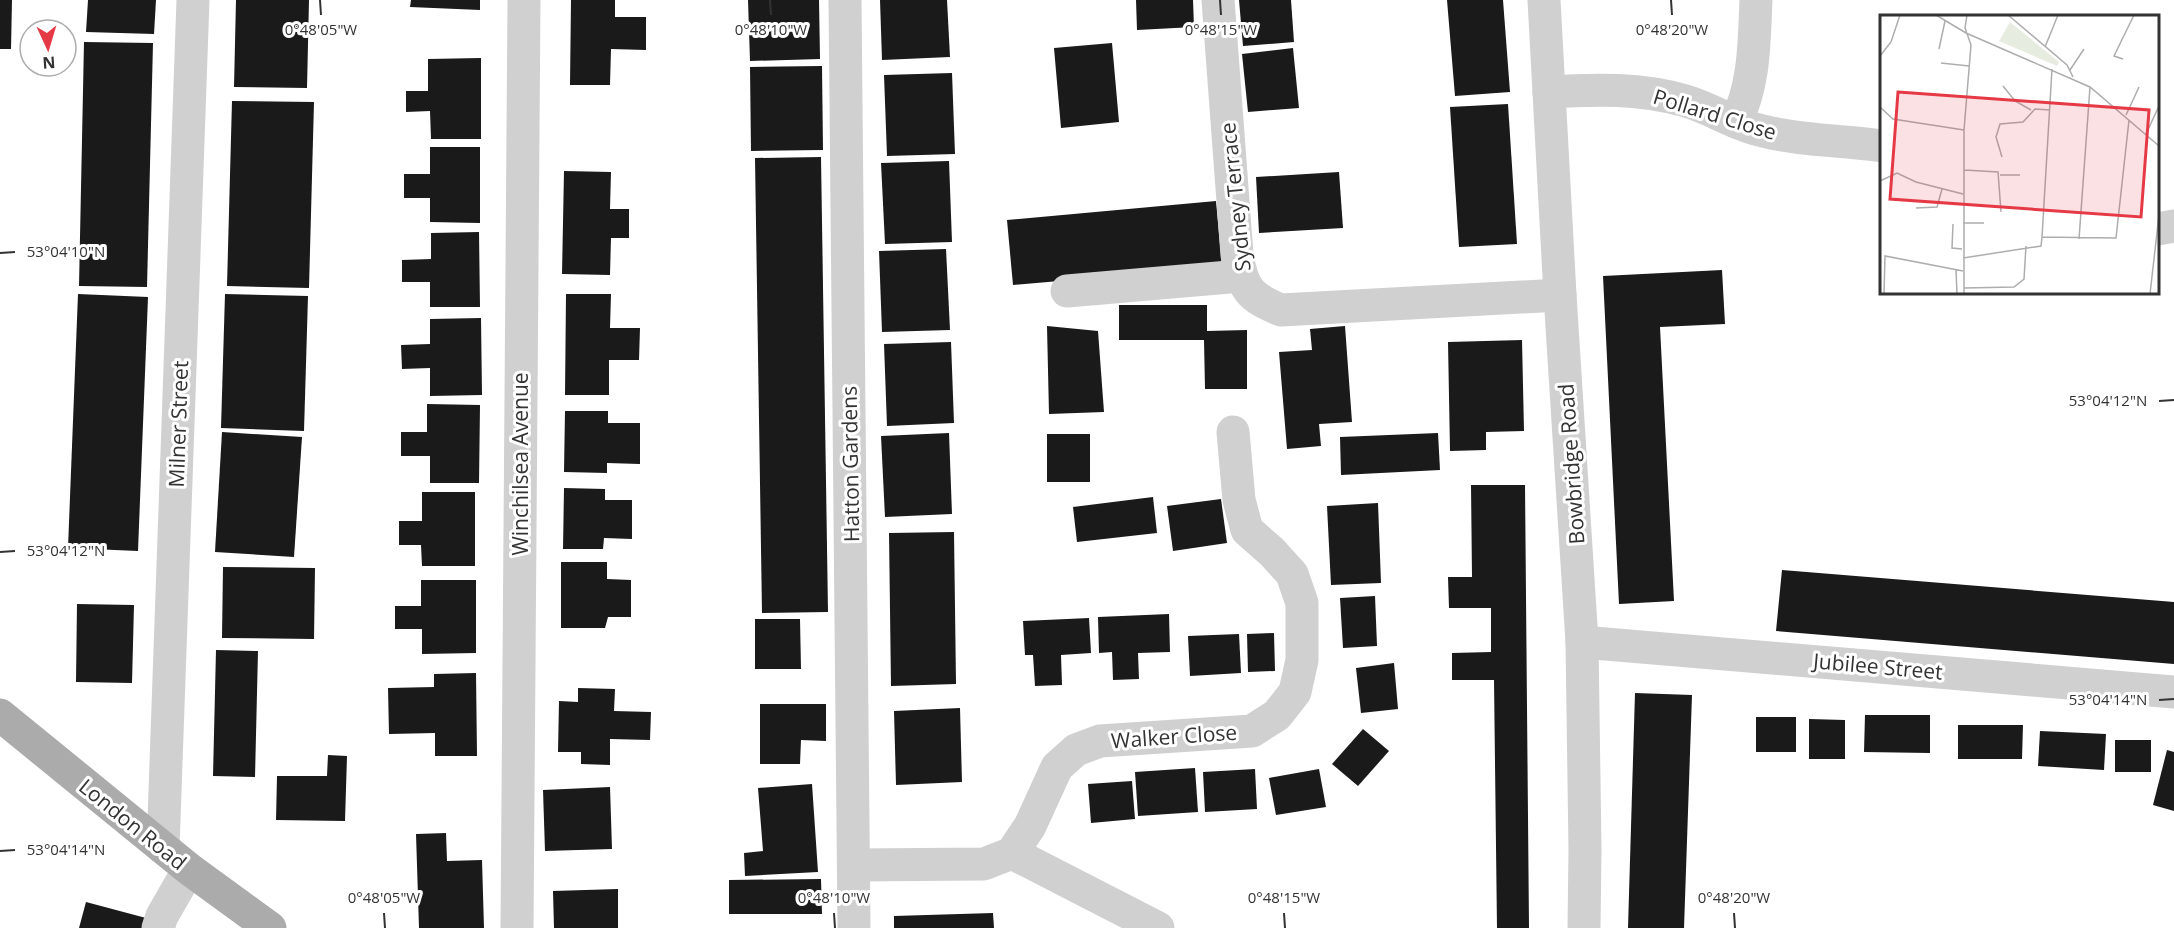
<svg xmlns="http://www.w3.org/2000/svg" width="2174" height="928" font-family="'Open Sans',sans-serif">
<rect width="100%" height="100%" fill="#fff"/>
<g fill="#1a1a1a">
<path d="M 0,0 L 12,0 L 11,49 L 0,49 Z"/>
<path d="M 88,0 L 156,0 L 154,34 L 86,32 Z"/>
<path d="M 236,0 L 309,0 L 307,88 L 234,87 Z"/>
<path d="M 411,0 L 480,0 L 480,10 L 410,7 Z"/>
<path d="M 571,0 L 615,0 L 615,17 L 646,17 L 646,50 L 611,49 L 610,85 L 570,85 Z"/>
<path d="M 748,0 L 819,0 L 820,59 L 750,61 Z"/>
<path d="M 880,0 L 947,0 L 950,57 L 882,60 Z"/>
<path d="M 1136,0 L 1193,0 L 1194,27 L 1137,30 Z"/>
<path d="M 1239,0 L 1291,0 L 1294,42 L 1243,46 Z"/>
<path d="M 1447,0 L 1503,0 L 1510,92 L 1455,96 Z"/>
<path d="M 84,42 L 153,43 L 147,287 L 79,286 Z"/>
<path d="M 1112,43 L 1119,122 L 1061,128 L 1054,48 Z"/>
<path d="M 1293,48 L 1299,108 L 1248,112 L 1242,54 Z"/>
<path d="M 481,58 L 481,139 L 431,139 L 430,111 L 406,112 L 406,91 L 428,91 L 428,59 Z"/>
<path d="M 822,66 L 823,150 L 751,151 L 750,67 Z"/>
<path d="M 952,73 L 955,154 L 887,156 L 884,75 Z"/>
<path d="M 232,101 L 314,102 L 309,288 L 227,286 Z"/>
<path d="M 1508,104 L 1517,244 L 1459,247 L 1450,107 Z"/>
<path d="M 430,147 L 480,147 L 480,223 L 430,222 L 430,198 L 404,198 L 404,174 L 430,174 Z"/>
<path d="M 821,157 L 828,612 L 762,613 L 755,158 Z"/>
<path d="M 949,161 L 952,242 L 885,244 L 881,163 Z"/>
<path d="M 564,171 L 611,172 L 610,209 L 629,209 L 629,238 L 611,238 L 610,275 L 562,274 Z"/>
<path d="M 1339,172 L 1343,228 L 1259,233 L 1256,177 Z"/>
<path d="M 1216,201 L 1222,267 L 1013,285 L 1007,220 Z"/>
<path d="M 479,232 L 480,307 L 430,307 L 430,282 L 402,282 L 402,260 L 431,259 L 431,233 Z"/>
<path d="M 946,249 L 950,330 L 882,332 L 879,251 Z"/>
<path d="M 1722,270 L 1725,324 L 1660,327 L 1674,601 L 1619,604 L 1603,276 Z"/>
<path d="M 78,294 L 148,297 L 138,551 L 68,548 Z"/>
<path d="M 225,294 L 308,296 L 304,431 L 221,428 Z"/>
<path d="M 566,294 L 611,294 L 610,328 L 640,328 L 639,360 L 609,360 L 609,395 L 565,395 Z"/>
<path d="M 1119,305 L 1207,305 L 1207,331 L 1247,330 L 1247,389 L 1205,389 L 1204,340 L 1119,340 Z"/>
<path d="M 481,318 L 482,395 L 430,396 L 430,368 L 402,369 L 401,345 L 430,344 L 430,319 Z"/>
<path d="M 1047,326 L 1098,331 L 1104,412 L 1049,414 Z"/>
<path d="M 1345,326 L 1352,422 L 1319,424 L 1321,446 L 1287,449 L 1279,352 L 1312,350 L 1310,329 Z"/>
<path d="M 1522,340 L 1524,431 L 1486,432 L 1486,450 L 1450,451 L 1448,342 Z"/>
<path d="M 951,342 L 954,423 L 887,426 L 884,344 Z"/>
<path d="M 427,404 L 480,405 L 479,483 L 430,483 L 430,456 L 401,456 L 401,432 L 427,432 Z"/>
<path d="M 565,411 L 608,411 L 608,423 L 640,423 L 640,464 L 607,463 L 607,473 L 564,472 Z"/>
<path d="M 222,432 L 302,437 L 294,557 L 215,552 Z"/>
<path d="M 949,433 L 952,514 L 885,517 L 881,436 Z"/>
<path d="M 1438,433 L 1440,470 L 1341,475 L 1340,437 Z"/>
<rect x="1047" y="434" width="43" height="48"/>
<path d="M 1471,485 L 1525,485 L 1529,928 L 1497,928 L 1494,680 L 1452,680 L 1452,653 L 1491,652 L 1491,608 L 1449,608 L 1448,577 L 1472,577 Z"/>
<path d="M 564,488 L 605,489 L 605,500 L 632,500 L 632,539 L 604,538 L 603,549 L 563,549 Z"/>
<path d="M 422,492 L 475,492 L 475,566 L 422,566 L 421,545 L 399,545 L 399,521 L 422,521 Z"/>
<path d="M 1153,497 L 1157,533 L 1077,542 L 1073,507 Z"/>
<path d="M 1221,499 L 1227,543 L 1173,551 L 1167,506 Z"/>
<path d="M 1378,503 L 1381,583 L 1331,585 L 1327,506 Z"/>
<path d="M 954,532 L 956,684 L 891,686 L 889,533 Z"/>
<path d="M 561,562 L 607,562 L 607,579 L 631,580 L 631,617 L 608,617 L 605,628 L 561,628 Z"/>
<path d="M 223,567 L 315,568 L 314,639 L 222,638 Z"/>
<path d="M 1782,570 L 2174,602 L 2174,664 L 1776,631 Z"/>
<path d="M 421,580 L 476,580 L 476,653 L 422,654 L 422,629 L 395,629 L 395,606 L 421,606 Z"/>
<path d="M 1375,596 L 1377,646 L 1343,648 L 1340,598 Z"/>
<path d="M 77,604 L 134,605 L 132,683 L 76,682 Z"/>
<path d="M 1169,614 L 1170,652 L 1138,653 L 1139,679 L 1113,680 L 1112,652 L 1099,653 L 1098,617 Z"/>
<path d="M 1089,618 L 1091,653 L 1061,655 L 1062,685 L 1035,686 L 1033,655 L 1025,655 L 1023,621 Z"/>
<path d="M 755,619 L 800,619 L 801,669 L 755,669 Z"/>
<path d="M 1274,633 L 1275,671 L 1248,672 L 1247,634 Z"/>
<path d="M 1239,634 L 1241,673 L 1190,676 L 1188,636 Z"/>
<path d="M 216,650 L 258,651 L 255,777 L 213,776 Z"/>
<path d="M 1394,663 L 1398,709 L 1361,713 L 1356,668 Z"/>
<path d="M 476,673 L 477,756 L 435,756 L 435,733 L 389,734 L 388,688 L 434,687 L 434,674 Z"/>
<path d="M 578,688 L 615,689 L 614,711 L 651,712 L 650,740 L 610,739 L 610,765 L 581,764 L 581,752 L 558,752 L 559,701 L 578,702 Z"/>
<path d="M 1635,693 L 1692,695 L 1684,928 L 1628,928 Z"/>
<path d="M 760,704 L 826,704 L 826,741 L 801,740 L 800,764 L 760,764 Z"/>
<path d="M 960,708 L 962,782 L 896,785 L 894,711 Z"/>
<path d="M 1865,715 L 1930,715 L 1930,753 L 1864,752 Z"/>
<rect x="1756" y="717" width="40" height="35"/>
<path d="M 1809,719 L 1845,720 L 1845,759 L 1809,759 Z"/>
<path d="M 1958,725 L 2023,725 L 2022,759 L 1958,759 Z"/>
<path d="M 1363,729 L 1389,751 L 1358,786 L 1332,764 Z"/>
<path d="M 2040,731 L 2106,734 L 2104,770 L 2038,766 Z"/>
<rect x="2115" y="740" width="36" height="32"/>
<path d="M 2167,750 L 2174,752 L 2174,811 L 2153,805 Z"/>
<path d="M 328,755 L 347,756 L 345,821 L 276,820 L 277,776 L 327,776 Z"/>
<path d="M 1195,768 L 1198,812 L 1138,816 L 1135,772 Z"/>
<path d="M 1255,769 L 1257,809 L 1205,812 L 1203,772 Z"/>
<path d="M 1319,769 L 1326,807 L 1276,815 L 1269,778 Z"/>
<path d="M 1132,781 L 1135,819 L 1091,823 L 1088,784 Z"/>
<path d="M 812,784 L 818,872 L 745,876 L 744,853 L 763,851 L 758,788 Z"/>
<path d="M 610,787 L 612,849 L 545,851 L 543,790 Z"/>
<path d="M 446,833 L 447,861 L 482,860 L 484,928 L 419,928 L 416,834 Z"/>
<path d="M 821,879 L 822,914 L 729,914 L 729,880 Z"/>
<path d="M 618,889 L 618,928 L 554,928 L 553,891 Z"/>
<path d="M 86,902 L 146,918 L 144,928 L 79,928 Z"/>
<path d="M 993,913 L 994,928 L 894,928 L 894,916 Z"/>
</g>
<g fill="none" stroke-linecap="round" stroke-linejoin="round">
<g stroke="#d0d0d0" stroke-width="33">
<path d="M 845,0 L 854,928"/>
<path d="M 1218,0 L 1237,255 C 1243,289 1249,297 1281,310 L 1560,295"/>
<path d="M 1544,0 L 1560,295 L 1582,642 L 1585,850 L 1584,928"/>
<path d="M 1549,92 C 1595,89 1641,88 1686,101 C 1712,109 1736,125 1763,131 C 1802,141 1842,140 1882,146"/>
<path d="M 1736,122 C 1755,83 1754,42 1756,0"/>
<path d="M 2158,229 L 2174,226"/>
<path d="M 1067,291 L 1241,276"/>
<path d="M 1582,642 L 2174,692"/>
<path d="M 163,848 L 193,0"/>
<path d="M 1012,853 L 1158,928"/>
<path d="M 854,865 L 984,864 L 1012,853 L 1030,826 L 1057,767 L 1076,750 L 1100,741 L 1252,731 L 1277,715 L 1295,692 L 1302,660 L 1302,603 L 1292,574 L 1272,552 L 1247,530 L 1239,500 L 1233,432"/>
<path d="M 158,928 L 162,916 L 189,869"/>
<path d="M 517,928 L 524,0"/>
</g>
<path stroke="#ababab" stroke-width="33" d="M 0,715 L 189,869 L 270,928"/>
</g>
<path fill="none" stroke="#333" stroke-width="2" d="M 320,0 L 321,15M 770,0 L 771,15M 1220,0 L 1221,15M 1671,0 L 1672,15M 0,253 L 15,252M 2159,401 L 2174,400M 0,552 L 15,551M 2159,700 L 2174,699M 0,851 L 15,850M 384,913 L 385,928M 834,913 L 835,928M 1284,913 L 1285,928M 1734,913 L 1735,928"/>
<g text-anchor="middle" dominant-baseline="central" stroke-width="6" stroke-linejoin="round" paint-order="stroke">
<g font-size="21" fill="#333" stroke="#fff">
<text transform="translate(1715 114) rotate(17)">Pollard Close</text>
<text transform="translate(1235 197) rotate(-96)">Sydney Terrace</text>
<text transform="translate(178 424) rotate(-88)">Milner Street</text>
<text transform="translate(520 464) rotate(-90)">Winchilsea Avenue</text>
<text transform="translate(850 464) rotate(-91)">Hatton Gardens</text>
<text transform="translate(1571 464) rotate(-94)">Bowbridge Road</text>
<text transform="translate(1878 666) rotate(5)">Jubilee Street</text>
<text transform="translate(1174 736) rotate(-4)">Walker Close</text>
<text transform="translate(133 824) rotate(39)">London Road</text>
</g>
</g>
<g transform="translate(1880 15)">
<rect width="279" height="279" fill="#fff"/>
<path d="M 130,7 L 179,47 L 177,51 L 119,26 Z" fill="#e6ecdf"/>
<path fill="none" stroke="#adadad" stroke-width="1.5" d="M 56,0 L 86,18 L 210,72 L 279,131M 128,0 L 187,50 L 193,62M 165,32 L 178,0M 59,34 L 65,6M 0,41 L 11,27 L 20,0M 243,44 L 234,41 L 254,0M 61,48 L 89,51M 190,55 L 204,34M 123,71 L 135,86 L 151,95M 0,92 L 13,104 L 84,115M 246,100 L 259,72M 266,119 L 279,91M 122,142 L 116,122 L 120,109 L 143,107 L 155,94 L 170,95M 84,155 L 118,157 L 121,197M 120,160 L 140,160M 0,166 L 17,158 L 36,167 L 83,179M 36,193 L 57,192 L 62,174M 83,208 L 104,208M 73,209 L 72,233 L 82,234M 162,222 L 172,54M 199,224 L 210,72M 83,243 L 161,231 L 162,222 L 236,223 L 249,105M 76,255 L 77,279M 84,273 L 134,272 L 144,264 L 146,231M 4,279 L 5,241 L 83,256M 84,279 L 84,115 L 91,30 L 85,13 L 87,0M 270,279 L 279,200"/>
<path fill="#e63946" fill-opacity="0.15" stroke="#e63946" stroke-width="3" d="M 18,77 L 269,95 L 261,202 L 10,184 Z"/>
<rect width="279" height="279" fill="none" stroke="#333" stroke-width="3"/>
</g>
<g font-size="15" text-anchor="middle" fill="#333" stroke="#fff" stroke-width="6" stroke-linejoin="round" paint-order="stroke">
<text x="321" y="35">0°48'05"W</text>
<text x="771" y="35">0°48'10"W</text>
<text x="1221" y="35">0°48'15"W</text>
<text x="1672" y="35">0°48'20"W</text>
<text x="66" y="257">53°04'10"N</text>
<text x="2108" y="406">53°04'12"N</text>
<text x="66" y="556">53°04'12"N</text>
<text x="2108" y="705">53°04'14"N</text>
<text x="66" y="855">53°04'14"N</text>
<text x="384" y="903">0°48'05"W</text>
<text x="834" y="903">0°48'10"W</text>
<text x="1284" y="903">0°48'15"W</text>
<text x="1734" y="903">0°48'20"W</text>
</g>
<g transform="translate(48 48) rotate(176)"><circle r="28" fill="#ffffff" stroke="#adadad" stroke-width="1.5"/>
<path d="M0-4.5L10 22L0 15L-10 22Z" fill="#e63946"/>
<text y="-9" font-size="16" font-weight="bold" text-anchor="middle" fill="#333333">N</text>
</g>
</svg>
